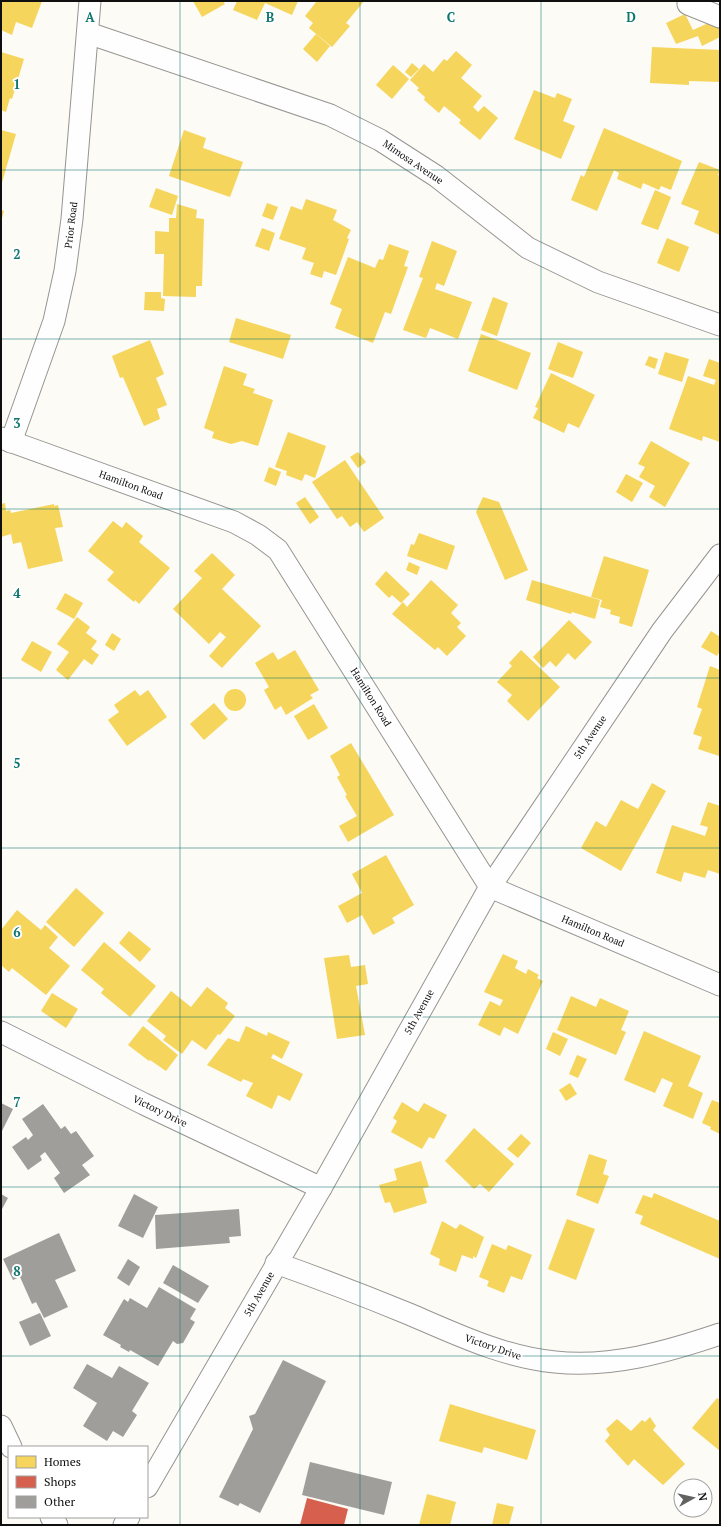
<svg xmlns="http://www.w3.org/2000/svg" width="721" height="1526" font-family="'PT Serif',serif">
<rect width="100%" height="100%" fill="#fcfbf5"/>
<g fill="#f6d55c">
<path d="M 1,1 L 42,1 L 32,28 L 16,22 L 12,35 L 1,30 Z"/>
<path d="M 193,1 L 223,1 L 225,4 L 202,17 Z"/>
<path d="M 237,1 L 298,1 L 292,15 L 265,3 L 257,20 L 233,10 Z"/>
<path d="M 317,1 L 364,1 L 346,23 L 350,26 L 332,47 L 309,28 L 313,23 L 305,16 Z"/>
<path d="M 685,14 L 693,30 L 715,20 L 720,30 L 720,37 L 702,46 L 698,36 L 676,44 L 666,23 Z"/>
<path d="M 316,34 L 330,46 L 317,62 L 303,49 Z"/>
<path d="M 652,47 L 720,50 L 720,82 L 689,81 L 689,85 L 650,83 Z"/>
<path d="M 456,51 L 472,65 L 461,78 L 482,96 L 473,107 L 478,112 L 484,106 L 498,118 L 480,140 L 459,123 L 461,120 L 444,106 L 439,113 L 424,100 L 425,97 L 417,90 L 419,88 L 410,80 L 424,64 L 433,72 L 444,59 L 447,61 Z"/>
<path d="M 1,52 L 24,59 L 12,99 L 10,98 L 6,112 L 1,110 Z"/>
<path d="M 412,63 L 419,69 L 411,77 L 405,72 Z"/>
<path d="M 393,65 L 409,79 L 392,99 L 376,85 Z"/>
<path d="M 534,90 L 555,98 L 557,93 L 572,99 L 563,121 L 575,126 L 561,159 L 514,139 Z"/>
<path d="M 604,128 L 682,161 L 671,190 L 661,186 L 659,190 L 643,183 L 641,189 L 617,179 L 619,173 L 614,170 L 597,211 L 571,200 L 581,175 L 584,177 Z"/>
<path d="M 1,130 L 16,134 L 1,186 Z"/>
<path d="M 184,130 L 206,138 L 203,148 L 243,162 L 230,197 L 169,176 Z"/>
<path d="M 699,162 L 720,170 L 718,175 L 720,176 L 720,235 L 694,224 L 699,211 L 681,204 Z"/>
<path d="M 156,188 L 178,196 L 172,215 L 149,207 Z"/>
<path d="M 655,190 L 671,197 L 658,230 L 641,224 Z"/>
<path d="M 306,199 L 337,210 L 333,220 L 351,230 L 347,238 L 349,239 L 336,275 L 324,271 L 322,278 L 310,274 L 314,263 L 302,259 L 306,248 L 279,239 L 291,206 L 302,210 Z"/>
<path d="M 267,203 L 278,207 L 273,220 L 262,216 Z"/>
<path d="M 177,204 L 197,210 L 196,218 L 204,219 L 202,286 L 196,286 L 196,297 L 163,296 L 164,254 L 155,254 L 155,231 L 169,232 L 169,218 L 176,218 Z"/>
<path d="M 1,210 L 4,211 L 1,222 Z"/>
<path d="M 262,228 L 275,233 L 269,251 L 255,246 Z"/>
<path d="M 667,238 L 689,247 L 679,272 L 657,263 Z"/>
<path d="M 432,241 L 457,251 L 444,286 L 437,283 L 435,289 L 472,302 L 458,339 L 430,328 L 426,338 L 403,330 L 423,278 L 419,277 Z"/>
<path d="M 389,244 L 409,251 L 404,266 L 408,267 L 391,314 L 385,312 L 373,343 L 335,328 L 342,309 L 330,304 L 348,257 L 375,268 L 379,259 L 383,260 Z"/>
<path d="M 145,292 L 161,292 L 161,298 L 165,299 L 164,311 L 144,310 Z"/>
<path d="M 493,297 L 508,303 L 497,336 L 481,330 Z"/>
<path d="M 236,318 L 291,335 L 283,359 L 229,342 Z"/>
<path d="M 481,334 L 531,353 L 517,390 L 468,371 Z"/>
<path d="M 150,340 L 164,374 L 156,378 L 167,405 L 157,409 L 160,419 L 144,426 L 123,377 L 120,378 L 112,356 Z"/>
<path d="M 558,342 L 583,352 L 573,378 L 548,369 Z"/>
<path d="M 665,352 L 689,359 L 682,382 L 658,374 Z"/>
<path d="M 649,356 L 658,359 L 655,369 L 645,365 Z"/>
<path d="M 709,359 L 720,363 L 720,442 L 703,436 L 702,441 L 669,429 L 688,376 L 714,385 L 716,380 L 703,376 Z"/>
<path d="M 224,366 L 247,374 L 243,385 L 255,389 L 253,393 L 273,400 L 258,446 L 242,441 L 231,444 L 212,438 L 214,432 L 204,428 Z"/>
<path d="M 551,373 L 595,395 L 579,428 L 568,423 L 564,433 L 533,418 L 538,408 L 535,407 Z"/>
<path d="M 288,432 L 326,446 L 315,478 L 305,474 L 302,481 L 286,475 L 287,471 L 275,467 Z"/>
<path d="M 651,441 L 690,463 L 665,507 L 649,497 L 655,486 L 639,477 L 645,467 L 638,464 Z"/>
<path d="M 358,452 L 366,462 L 358,468 L 350,457 Z"/>
<path d="M 345,460 L 384,518 L 364,532 L 357,522 L 350,527 L 342,516 L 337,519 L 312,482 Z"/>
<path d="M 269,467 L 281,472 L 276,486 L 264,481 Z"/>
<path d="M 626,474 L 643,483 L 632,502 L 616,492 Z"/>
<path d="M 305,497 L 319,517 L 310,524 L 296,503 Z"/>
<path d="M 483,497 L 499,502 L 528,570 L 505,580 L 476,512 Z"/>
<path d="M 5,503 L 6,511 L 10,510 L 11,513 L 54,504 L 54,506 L 58,505 L 63,527 L 55,528 L 63,561 L 28,569 L 21,542 L 13,544 L 11,534 L 1,537 L 1,504 Z"/>
<path d="M 113,521 L 122,528 L 126,522 L 143,536 L 139,542 L 170,568 L 139,604 L 135,600 L 134,602 L 107,580 L 114,572 L 88,551 Z"/>
<path d="M 419,533 L 455,546 L 447,570 L 407,556 L 411,544 L 414,545 Z"/>
<path d="M 212,553 L 235,575 L 222,589 L 261,626 L 222,668 L 209,656 L 226,637 L 220,632 L 209,644 L 173,609 L 202,578 L 194,571 Z"/>
<path d="M 604,556 L 649,570 L 632,627 L 619,623 L 620,617 L 610,614 L 611,610 L 600,607 L 602,600 L 591,597 Z"/>
<path d="M 409,562 L 420,567 L 417,575 L 406,570 Z"/>
<path d="M 386,571 L 410,594 L 401,603 L 392,595 L 389,598 L 375,584 Z"/>
<path d="M 431,580 L 458,605 L 451,613 L 461,623 L 457,627 L 466,636 L 447,656 L 438,647 L 435,650 L 392,614 L 403,602 L 407,607 Z"/>
<path d="M 532,580 L 600,600 L 595,619 L 572,612 L 571,614 L 526,600 Z"/>
<path d="M 65,593 L 83,603 L 74,619 L 56,609 Z"/>
<path d="M 77,617 L 90,627 L 86,633 L 97,641 L 91,649 L 99,655 L 92,665 L 84,659 L 68,680 L 56,670 L 69,652 L 57,644 Z"/>
<path d="M 569,620 L 592,642 L 575,660 L 568,653 L 556,667 L 550,661 L 543,668 L 533,657 Z"/>
<path d="M 711,631 L 720,637 L 720,651 L 717,656 L 701,647 Z"/>
<path d="M 112,633 L 121,639 L 114,651 L 105,645 Z"/>
<path d="M 32,641 L 52,652 L 41,672 L 21,660 Z"/>
<path d="M 295,650 L 319,690 L 310,695 L 313,698 L 286,715 L 281,706 L 275,710 L 264,690 L 269,687 L 255,663 L 273,652 L 278,660 Z"/>
<path d="M 521,650 L 560,687 L 528,721 L 507,701 L 512,695 L 497,682 L 512,666 L 509,663 Z"/>
<path d="M 710,666 L 720,670 L 719,756 L 698,749 L 702,737 L 693,734 L 702,709 L 697,707 Z"/>
<circle cx="235" cy="700" r="11"/>
<path d="M 135,690 L 140,696 L 148,690 L 167,717 L 127,746 L 108,720 L 119,712 L 114,705 Z"/>
<path d="M 214,703 L 228,719 L 204,740 L 190,724 Z"/>
<path d="M 314,704 L 328,728 L 308,740 L 294,716 Z"/>
<path d="M 351,743 L 394,815 L 348,842 L 339,826 L 357,816 L 345,796 L 347,795 L 337,777 L 340,775 L 330,756 Z"/>
<path d="M 652,783 L 666,791 L 621,871 L 581,848 L 596,821 L 606,827 L 621,800 L 638,809 Z"/>
<path d="M 708,802 L 720,806 L 720,874 L 708,870 L 705,878 L 684,872 L 681,882 L 656,873 L 672,825 L 705,836 L 708,827 L 700,825 Z"/>
<path d="M 386,855 L 414,905 L 392,918 L 395,923 L 373,935 L 362,915 L 347,923 L 338,906 L 362,893 L 352,874 Z"/>
<path d="M 76,888 L 104,913 L 74,947 L 46,922 Z"/>
<path d="M 17,910 L 41,930 L 45,925 L 58,937 L 49,948 L 70,966 L 46,995 L 12,968 L 9,972 L 1,965 L 1,930 Z"/>
<path d="M 129,931 L 151,949 L 140,962 L 119,943 Z"/>
<path d="M 104,942 L 156,986 L 130,1017 L 101,993 L 104,989 L 81,970 Z"/>
<path d="M 503,954 L 518,961 L 515,968 L 526,974 L 528,969 L 539,975 L 537,978 L 543,981 L 518,1034 L 504,1027 L 500,1036 L 478,1025 L 490,1001 L 500,1006 L 503,1000 L 484,992 Z"/>
<path d="M 349,955 L 351,967 L 365,965 L 368,984 L 356,986 L 365,1035 L 337,1039 L 324,958 Z"/>
<path d="M 207,987 L 228,1003 L 225,1008 L 235,1016 L 220,1035 L 218,1034 L 206,1050 L 192,1040 L 182,1054 L 163,1040 L 166,1036 L 147,1021 L 171,991 L 191,1007 Z"/>
<path d="M 52,993 L 78,1009 L 66,1028 L 41,1011 Z"/>
<path d="M 571,996 L 596,1007 L 600,998 L 629,1011 L 621,1030 L 626,1032 L 616,1055 L 557,1030 Z"/>
<path d="M 143,1026 L 178,1055 L 166,1071 L 150,1060 L 149,1061 L 128,1045 Z"/>
<path d="M 246,1026 L 267,1036 L 268,1032 L 290,1042 L 282,1059 L 273,1054 L 271,1058 L 303,1074 L 290,1101 L 278,1095 L 272,1109 L 246,1096 L 253,1083 L 243,1079 L 241,1082 L 207,1065 L 228,1038 L 239,1042 Z"/>
<path d="M 644,1031 L 701,1056 L 688,1086 L 703,1093 L 693,1119 L 663,1106 L 673,1083 L 662,1078 L 655,1093 L 624,1080 Z"/>
<path d="M 553,1032 L 568,1039 L 560,1056 L 546,1049 Z"/>
<path d="M 577,1055 L 587,1059 L 578,1078 L 569,1074 Z"/>
<path d="M 570,1083 L 577,1094 L 566,1101 L 559,1090 Z"/>
<path d="M 712,1100 L 720,1103 L 720,1134 L 710,1129 L 711,1127 L 702,1123 Z"/>
<path d="M 402,1102 L 418,1112 L 424,1103 L 447,1115 L 434,1139 L 429,1137 L 422,1149 L 391,1132 L 397,1121 L 393,1118 Z"/>
<path d="M 474,1128 L 514,1164 L 489,1192 L 480,1184 L 474,1189 L 445,1161 Z"/>
<path d="M 521,1134 L 531,1143 L 518,1158 L 507,1149 Z"/>
<path d="M 589,1154 L 607,1160 L 603,1174 L 609,1176 L 598,1204 L 576,1195 Z"/>
<path d="M 421,1161 L 429,1187 L 423,1188 L 427,1203 L 394,1213 L 390,1202 L 385,1203 L 379,1185 L 397,1180 L 394,1169 Z"/>
<path d="M 654,1193 L 720,1221 L 720,1259 L 640,1224 L 643,1216 L 635,1213 L 643,1195 L 652,1198 Z"/>
<path d="M 567,1219 L 595,1229 L 576,1280 L 548,1269 Z"/>
<path d="M 442,1221 L 456,1229 L 460,1224 L 484,1237 L 476,1258 L 473,1256 L 473,1259 L 462,1255 L 456,1272 L 439,1265 L 440,1259 L 430,1254 Z"/>
<path d="M 492,1244 L 506,1250 L 508,1245 L 532,1255 L 522,1280 L 511,1276 L 504,1293 L 487,1286 L 489,1281 L 479,1277 Z"/>
<path d="M 717,1398 L 720,1400 L 720,1451 L 692,1428 Z"/>
<path d="M 450,1404 L 536,1430 L 527,1460 L 484,1447 L 482,1453 L 439,1441 Z"/>
<path d="M 650,1417 L 656,1426 L 653,1430 L 685,1464 L 663,1485 L 634,1459 L 628,1466 L 605,1441 L 610,1435 L 606,1429 L 617,1419 L 631,1431 L 642,1420 L 645,1422 Z"/>
<path d="M 427,1494 L 456,1502 L 450,1525 L 419,1525 Z"/>
<path d="M 497,1503 L 514,1507 L 509,1525 L 492,1525 Z"/>
</g>
<path fill="#d6604d" d="M 307,1498 L 348,1509 L 344,1525 L 300,1525 Z"/>
<g fill="#a09e9a">
<path d="M 1,1103 L 13,1109 L 1,1133 Z"/>
<path d="M 43,1104 L 61,1129 L 65,1126 L 71,1134 L 76,1131 L 94,1156 L 82,1165 L 90,1175 L 64,1193 L 54,1178 L 60,1173 L 45,1152 L 40,1156 L 42,1160 L 28,1170 L 12,1147 L 26,1137 L 28,1140 L 33,1135 L 22,1119 Z"/>
<path d="M 1,1194 L 8,1198 L 1,1211 Z"/>
<path d="M 134,1194 L 158,1207 L 143,1238 L 118,1226 Z"/>
<path d="M 239,1209 L 241,1236 L 229,1237 L 230,1243 L 156,1249 L 155,1215 Z"/>
<path d="M 59,1233 L 76,1271 L 55,1280 L 68,1307 L 44,1318 L 36,1302 L 32,1304 L 20,1277 L 13,1280 L 3,1259 Z"/>
<path d="M 128,1259 L 140,1267 L 129,1286 L 117,1278 Z"/>
<path d="M 173,1265 L 209,1286 L 198,1303 L 163,1283 Z"/>
<path d="M 159,1287 L 196,1309 L 190,1319 L 195,1322 L 183,1343 L 177,1344 L 173,1341 L 158,1366 L 130,1350 L 129,1352 L 120,1347 L 121,1345 L 103,1335 L 124,1299 L 128,1302 L 130,1298 L 147,1308 Z"/>
<path d="M 40,1313 L 51,1336 L 30,1346 L 19,1322 Z"/>
<path d="M 283,1360 L 326,1381 L 260,1513 L 240,1503 L 238,1506 L 219,1497 L 253,1429 L 249,1416 L 255,1414 Z"/>
<path d="M 87,1364 L 112,1378 L 119,1366 L 149,1383 L 132,1411 L 137,1415 L 123,1437 L 113,1431 L 107,1441 L 83,1426 L 97,1403 L 73,1388 Z"/>
<path d="M 310,1462 L 392,1482 L 384,1515 L 302,1495 Z"/>
</g>
<g fill="none" stroke-linecap="round" stroke-linejoin="round">
<g stroke="#969593" stroke-width="23">
<g id="minor">
<path d="M 688,4 L 720,17"/>
<path d="M 88,33 L 330,115 L 380,140 L 436,176 L 528,248 L 598,282 L 720,325"/>
<path d="M 1,438 L 234,522 L 258,535 L 278,550 L 490,887 L 720,985"/>
<path d="M 11,442 L 54,321 L 65,271 L 72,219 L 90,1"/>
<path d="M 1,1032 L 144,1104 L 321,1188"/>
<path d="M 276,1263 C 321,1279 365,1296 409,1314 C 456,1334 503,1357 555,1362 C 611,1368 667,1352 720,1334"/>
<path d="M 1,1426 L 11,1447"/>
<path d="M 147,1487 L 321,1188 L 490,887 L 662,631 L 720,555"/>
<path d="M 51,1517 L 57,1525"/>
<path d="M 124,1525 L 129,1517"/>
</g>
</g>
<use href="#minor" stroke="#fffefe" stroke-width="21"/>
</g>
<path fill="none" stroke="#0f766e" stroke-width="1" stroke-opacity="0.55" d="M 180,1 L 180,1525M 360,1 L 360,1525M 541,1 L 541,1525M 1,170 L 720,170M 1,339 L 720,339M 1,509 L 720,509M 1,678 L 720,678M 1,848 L 720,848M 1,1017 L 720,1017M 1,1187 L 720,1187M 1,1356 L 720,1356"/>
<g text-anchor="middle" dominant-baseline="central" stroke-width="4" stroke-linejoin="round" paint-order="stroke">
<g font-size="10" fill="#0f0f0f" stroke="#fff">
<text transform="translate(413 162) rotate(34)">Mimosa Avenue</text>
<text transform="translate(71 225) rotate(-83)">Prior Road</text>
<text transform="translate(131 485) rotate(20)">Hamilton Road</text>
<text transform="translate(371 697) rotate(58)">Hamilton Road</text>
<text transform="translate(590 737) rotate(-56)">5th Avenue</text>
<text transform="translate(593 931) rotate(23)">Hamilton Road</text>
<text transform="translate(419 1012) rotate(-61)">5th Avenue</text>
<text transform="translate(160 1111) rotate(26)">Victory Drive</text>
<text transform="translate(259 1294) rotate(-60)">5th Avenue</text>
<text transform="translate(493 1347) rotate(19)">Victory Drive</text>
</g>
</g>
<g font-size="13" text-anchor="middle" font-weight="bold" fill="#0f766e" stroke="#fff" stroke-width="4" stroke-linejoin="round" paint-order="stroke">
<text x="90" y="22">A</text>
<text x="270" y="22">B</text>
<text x="451" y="22">C</text>
<text x="631" y="22">D</text>
<text x="17" y="89">1</text>
<text x="17" y="259">2</text>
<text x="17" y="428">3</text>
<text x="17" y="598">4</text>
<text x="17" y="768">5</text>
<text x="17" y="937">6</text>
<text x="17" y="1107">7</text>
<text x="17" y="1276">8</text>
</g>
<rect width="721" height="1526" fill="none" stroke="#0f0f0f" stroke-width="4"/>
<rect x="8" y="1446" width="140" height="72" fill="#ffffff" stroke="#9f9f9f"/>
<rect x="16" y="1456" width="20" height="12" fill="#f6d55c" stroke="#9f9f9f"/>
<text x="44" y="1466" font-size="12" fill="#0f0f0f">Homes</text>
<rect x="16" y="1476" width="20" height="12" fill="#d6604d" stroke="#9f9f9f"/>
<text x="44" y="1486" font-size="12" fill="#0f0f0f">Shops</text>
<rect x="16" y="1496" width="20" height="12" fill="#a09e9a" stroke="#9f9f9f"/>
<text x="44" y="1506" font-size="12" fill="#0f0f0f">Other</text>
<g transform="translate(693 1498) rotate(82)"><circle r="19" fill="#ffffff" stroke="#9f9f9f"/>
<path d="M0-3L7 15L0 10L-7 15Z" fill="#626260"/>
<text y="-6" font-size="11" font-weight="bold" text-anchor="middle" fill="#0f0f0f">N</text>
</g>
</svg>
